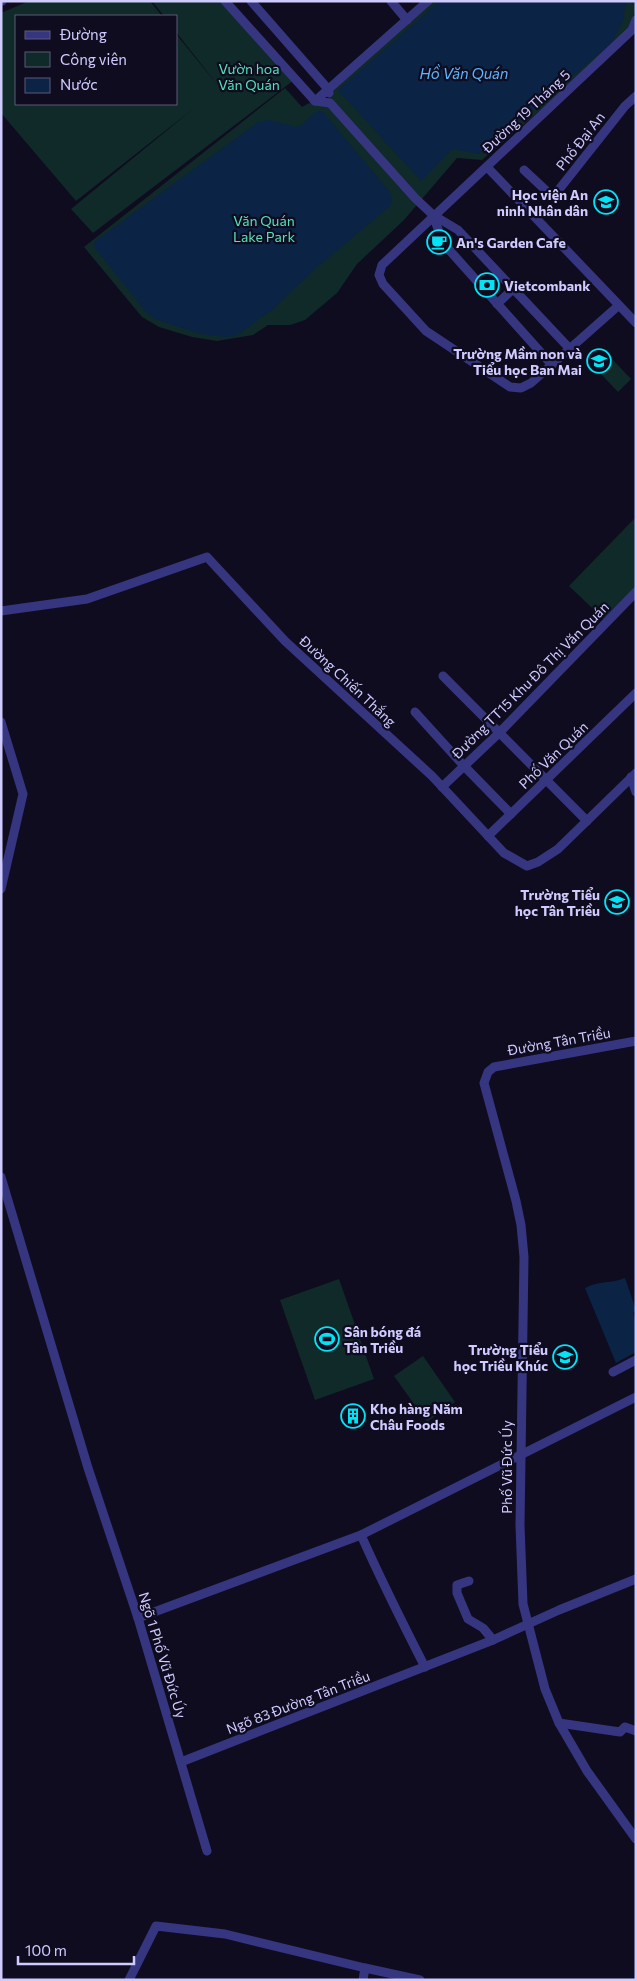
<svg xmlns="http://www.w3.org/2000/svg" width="637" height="1981" font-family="Commissioner,sans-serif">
<rect width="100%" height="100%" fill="#0f0c20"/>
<g fill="#0f2a28">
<path d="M 29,1 L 150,1 L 162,16 L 16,16 L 16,104 L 176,104 L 176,34 L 220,88 L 176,32 L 176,16 L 164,16 L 152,1 L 222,1 L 294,80 L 93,233 L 71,209 L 193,109 L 76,201 L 1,113 L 1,13 Z"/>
<path d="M 430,1 L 634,1 L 636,9 L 627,36 L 482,160 L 457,158 L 404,220 L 357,264 L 337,293 L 305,320 L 290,325 L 268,325 L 253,335 L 217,341 L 192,337 L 159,327 L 142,317 L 84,247 L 285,88 L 302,107 L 311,102 L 327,107 L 331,89 Z"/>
<path d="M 613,360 L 631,379 L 618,392 L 600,373 Z"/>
<path d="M 634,519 L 636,521 L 636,590 L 607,622 L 569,586 Z"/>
<path d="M 339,1279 L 374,1379 L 315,1400 L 280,1300 Z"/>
<path d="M 423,1356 L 455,1402 L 427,1422 L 394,1376 Z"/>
</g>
<g fill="#0b2345">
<path d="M 440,1 L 626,1 L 623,20 L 611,44 L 479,154 L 452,149 L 421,181 L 338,90 Z"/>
<path d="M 319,111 L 323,112 L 390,192 L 392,200 L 390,206 L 316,268 L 273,309 L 236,336 L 226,337 L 201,334 L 155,319 L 147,313 L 95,248 L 94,242 L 258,122 L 269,120 L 297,127 C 306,124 310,114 319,111 Z"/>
<path d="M 625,1278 L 636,1310 L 633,1313 L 636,1321 L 636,1352 L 616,1363 L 585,1288 C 600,1280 611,1284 625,1278 Z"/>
</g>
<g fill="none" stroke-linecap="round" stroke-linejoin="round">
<g stroke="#363680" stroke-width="9">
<path d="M 1,1 L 2,1"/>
<path d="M 225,1 L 315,101 L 330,103 L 415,198 L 433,215 L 458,230 L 570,349"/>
<path d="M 251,1 L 328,89 L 329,93"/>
<path d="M 391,1 L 407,20"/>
<path d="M 315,101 L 428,1"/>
<path d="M 487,167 L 636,323"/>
<path d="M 524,170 L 553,197 L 625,106 L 636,96"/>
<path d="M 433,215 L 443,243 L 552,365"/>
<path d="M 497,304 L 513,289"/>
<path d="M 618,306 L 531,383 L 521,388 L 510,387 L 426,331 L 383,284 L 379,275 L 382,265 L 632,30 L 636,20"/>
<path d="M 1,611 L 87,599 L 207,557 L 285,641 L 432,776 L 504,853 L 527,866 L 538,862 L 558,849 L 636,773"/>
<path d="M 443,676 L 587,821"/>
<path d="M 415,712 L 464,766 L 511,814"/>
<path d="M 1,722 L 23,794 L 1,889"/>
<path d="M 631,777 L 636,792"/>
<path d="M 442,787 L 499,733 L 636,592"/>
<path d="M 488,836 L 636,693"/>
<path d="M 636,1041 L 494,1067 L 488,1072 L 484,1083 L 516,1201 L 521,1225 L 524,1257 L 520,1525 L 523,1604 L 545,1689 L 559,1723 L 587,1771 L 636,1839"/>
<path d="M 1,1177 L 88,1468 L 138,1618 L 207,1851"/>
<path d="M 613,1372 L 636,1360"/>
<path d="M 361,1535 C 381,1580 403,1624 425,1667"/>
<path d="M 469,1581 L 457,1585 L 457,1593 L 468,1619 L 483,1628 L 493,1640"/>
<path d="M 138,1618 L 361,1535 L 636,1397"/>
<path d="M 559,1723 L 620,1732 L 625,1727 L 636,1731"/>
<path d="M 181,1762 L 493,1640 L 559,1610 L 636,1579"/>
<path d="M 129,1980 L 156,1926 L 225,1934 L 365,1968 L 420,1980"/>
<path d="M 363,1980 L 365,1968"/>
</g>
</g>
<defs>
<g id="university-ring" transform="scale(1.25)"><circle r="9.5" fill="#0f0c20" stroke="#00e5f6" stroke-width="1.5"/><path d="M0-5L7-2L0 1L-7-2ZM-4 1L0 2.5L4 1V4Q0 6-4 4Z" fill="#00e5f6"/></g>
<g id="cafe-ring" transform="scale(1.25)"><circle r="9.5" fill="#0f0c20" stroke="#00e5f6" stroke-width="1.5"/><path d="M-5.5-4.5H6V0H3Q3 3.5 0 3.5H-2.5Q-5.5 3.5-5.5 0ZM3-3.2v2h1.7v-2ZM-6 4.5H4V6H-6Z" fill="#00e5f6"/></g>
<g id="bank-ring" transform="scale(1.25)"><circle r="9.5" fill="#0f0c20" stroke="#00e5f6" stroke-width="1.5"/><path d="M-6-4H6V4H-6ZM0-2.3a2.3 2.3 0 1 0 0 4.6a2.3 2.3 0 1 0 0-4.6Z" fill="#00e5f6"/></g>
<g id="school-ring" transform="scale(1.25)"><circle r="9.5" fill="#0f0c20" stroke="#00e5f6" stroke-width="1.5"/><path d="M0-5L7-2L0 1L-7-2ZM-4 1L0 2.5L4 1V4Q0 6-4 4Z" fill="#00e5f6"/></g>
<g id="stadium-ring" transform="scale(1.25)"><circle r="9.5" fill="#0f0c20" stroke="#00e5f6" stroke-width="1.5"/><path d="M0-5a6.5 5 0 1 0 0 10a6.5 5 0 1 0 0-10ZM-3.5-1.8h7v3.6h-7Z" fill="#00e5f6"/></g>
<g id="building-ring" transform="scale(1.25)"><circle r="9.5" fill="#0f0c20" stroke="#00e5f6" stroke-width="1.5"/><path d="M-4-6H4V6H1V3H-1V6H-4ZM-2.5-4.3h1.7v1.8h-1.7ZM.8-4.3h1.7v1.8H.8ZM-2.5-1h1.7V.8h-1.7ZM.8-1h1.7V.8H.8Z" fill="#00e5f6"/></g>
</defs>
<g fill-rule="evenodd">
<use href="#university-ring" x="606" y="202"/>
<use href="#cafe-ring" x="439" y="242"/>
<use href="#bank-ring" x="487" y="285"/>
<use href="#school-ring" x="599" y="361"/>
<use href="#school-ring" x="617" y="902"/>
<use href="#stadium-ring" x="327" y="1339"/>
<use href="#school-ring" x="565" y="1357"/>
<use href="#building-ring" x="353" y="1416"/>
</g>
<g text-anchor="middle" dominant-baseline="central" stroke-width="4.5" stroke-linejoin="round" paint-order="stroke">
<g font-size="14" fill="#54e1ba" stroke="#0f0c20">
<text x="249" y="68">Vườn hoa<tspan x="249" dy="16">Văn Quán</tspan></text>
<text x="264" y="220">Văn Quán<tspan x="264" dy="16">Lake Park</tspan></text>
</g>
<g font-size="14" fill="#cfcbff" stroke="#0f0c20">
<text transform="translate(526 111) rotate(-43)">Đường 19 Tháng 5</text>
<text transform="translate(580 141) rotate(-52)">Phố Đại An</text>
<text transform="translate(530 680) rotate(-45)">Đường TT15 Khu Đô Thị Văn Quán</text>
<text transform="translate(348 681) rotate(43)">Đường Chiến Thắng</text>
<text transform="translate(553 755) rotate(-44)">Phố Văn Quán</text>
<text transform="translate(559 1041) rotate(-10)">Đường Tân Triều</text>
<text transform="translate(506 1467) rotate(-90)">Phố Vũ Đức Úy</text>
<text transform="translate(163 1655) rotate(73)">Ngõ 1 Phố Vũ Đức Úy</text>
<text transform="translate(298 1702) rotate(-21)">Ngõ 83 Đường Tân Triều</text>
</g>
<g font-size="14" font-weight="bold" fill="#cfcbff" stroke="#0f0c20" text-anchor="end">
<text x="588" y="194">Học viện An<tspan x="588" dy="16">ninh Nhân dân</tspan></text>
<text x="456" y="242" text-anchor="start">An's Garden Cafe</text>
<text x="504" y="285" text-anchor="start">Vietcombank</text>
<text x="582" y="353">Trường Mầm non và<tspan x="582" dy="16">Tiểu học Ban Mai</tspan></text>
<text x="600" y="894">Trường Tiểu<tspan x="600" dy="16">học Tân Triều</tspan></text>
<text x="344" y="1331" text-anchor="start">Sân bóng đá<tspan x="344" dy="16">Tân Triều</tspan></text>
<text x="548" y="1349">Trường Tiểu<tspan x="548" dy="16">học Triều Khúc</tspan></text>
<text x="370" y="1408" text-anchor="start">Kho hàng Năm<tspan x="370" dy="16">Châu Foods</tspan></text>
</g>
<g font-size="15" font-style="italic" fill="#59b7ff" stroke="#0f0c20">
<text x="464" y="73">Hồ Văn Quán</text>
</g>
</g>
<rect width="637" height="1981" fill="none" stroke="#cfcbff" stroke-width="5"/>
<rect x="15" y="15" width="162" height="90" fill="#0f0c20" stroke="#5c5879"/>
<rect x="25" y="31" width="25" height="8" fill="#363680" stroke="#5c5879"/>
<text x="60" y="40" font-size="15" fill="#cfcbff">Đường</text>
<rect x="25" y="52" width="25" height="15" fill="#0f2a28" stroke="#5c5879"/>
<text x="60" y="65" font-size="15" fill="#cfcbff">Công viên</text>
<rect x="25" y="78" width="25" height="15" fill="#0b2345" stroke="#5c5879"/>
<text x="60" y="90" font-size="15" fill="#cfcbff">Nước</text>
<path d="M18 1956v8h116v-8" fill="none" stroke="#cfcbff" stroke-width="2.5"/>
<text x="25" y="1956" font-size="15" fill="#cfcbff" stroke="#0f0c20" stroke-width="4" paint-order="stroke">100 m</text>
</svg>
